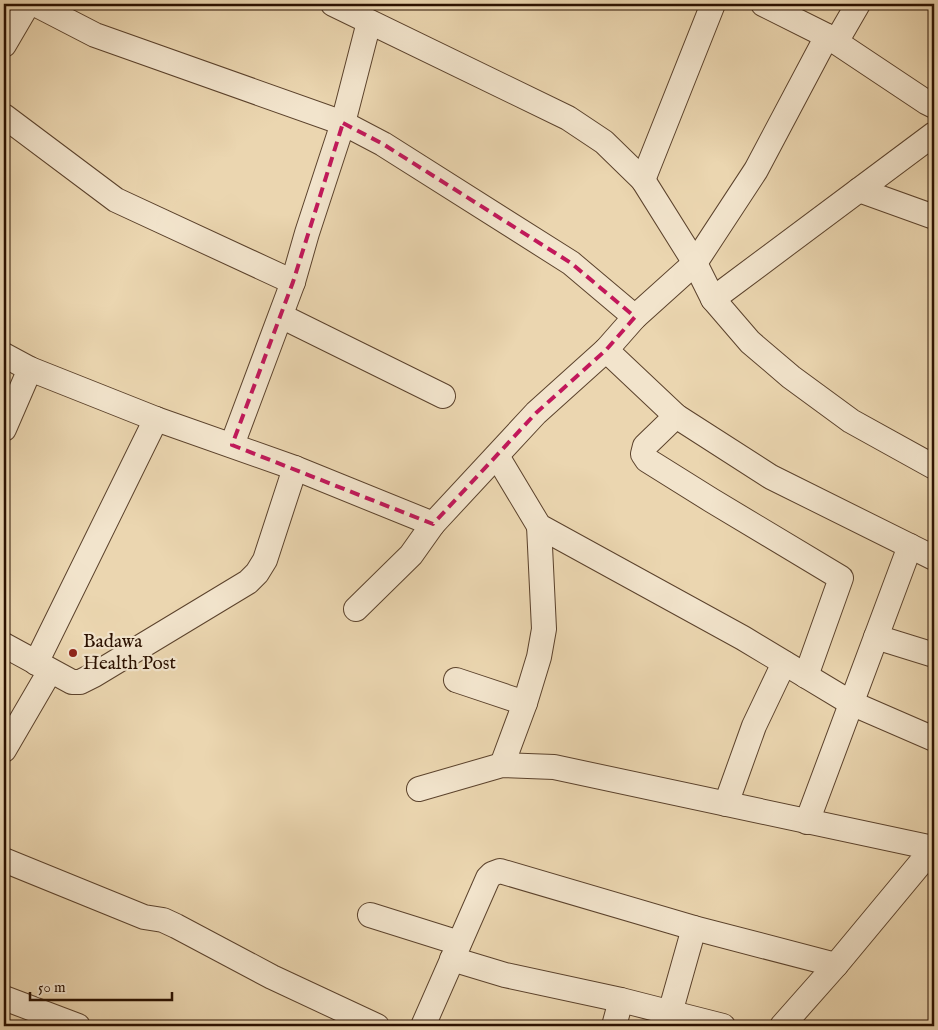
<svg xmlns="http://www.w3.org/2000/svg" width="938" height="1030" font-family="'IM FELL English',serif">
<rect width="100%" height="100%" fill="#ebd6b0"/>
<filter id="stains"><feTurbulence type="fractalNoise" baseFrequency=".004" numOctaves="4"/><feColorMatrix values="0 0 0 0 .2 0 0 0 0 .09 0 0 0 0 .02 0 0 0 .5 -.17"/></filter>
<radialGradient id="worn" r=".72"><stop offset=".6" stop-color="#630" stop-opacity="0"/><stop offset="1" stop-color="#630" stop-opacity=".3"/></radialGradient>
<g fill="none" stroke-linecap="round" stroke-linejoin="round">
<g stroke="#5b422c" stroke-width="26">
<g id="minor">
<path d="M 35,4 L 95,35 L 343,123 L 383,144 L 571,263 L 635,317"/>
<path d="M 333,4 L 568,118 L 604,142 L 643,180 L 695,263 L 713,299 L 750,342 L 791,377 L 851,421 L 934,467"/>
<path d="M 763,4 L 827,36 L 926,102 L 934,106"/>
<path d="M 836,42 L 858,4"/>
<path d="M 4,45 L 28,4"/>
<path d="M 4,116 L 116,200 L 293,282"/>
<path d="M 643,180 L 713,4"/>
<path d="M 859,190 L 934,217"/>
<path d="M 713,299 L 934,134"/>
<path d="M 281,316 L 443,396"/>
<path d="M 606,350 L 676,416 L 771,477 L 934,558"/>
<path d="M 4,355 L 30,369 L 156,419 L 295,468 L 433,524"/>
<path d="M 676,416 L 645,446 L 643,454 L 647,460 L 711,500 L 841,578 L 806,676"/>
<path d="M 4,429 L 30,369"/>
<path d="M 232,445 L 293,282 L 307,233 L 343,123 L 369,22"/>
<path d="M 497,456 L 539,526 L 743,638 L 851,703 L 934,739"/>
<path d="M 356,609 L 411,555 L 433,524 L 536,413 L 606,350 L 635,317 L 695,263 L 756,170 L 827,36"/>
<path d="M 876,637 L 934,655"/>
<path d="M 4,645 L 72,682 L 80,682 L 94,675 L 248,582 L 257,573 L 265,560 L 295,468"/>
<path d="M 36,663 L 156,419"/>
<path d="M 456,680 L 525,703"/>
<path d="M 4,750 L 50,671"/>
<path d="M 502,765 L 525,703 L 539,657 L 544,629 L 539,526"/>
<path d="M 419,789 L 502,765 L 554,767 L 933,848"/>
<path d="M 726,804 L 754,726 L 784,663"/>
<path d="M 807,822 L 910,546"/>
<path d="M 4,860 L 144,917 L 163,920 L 176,926 L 272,977 L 377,1026"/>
<path d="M 370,915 L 459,943"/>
<path d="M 452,959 L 505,975 L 621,1000 L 723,1026"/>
<path d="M 4,998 L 78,1026"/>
<path d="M 670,1013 L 694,928"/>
<path d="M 423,1026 L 488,878 L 492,874 L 500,871 L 694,928 L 836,965"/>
<path d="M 614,1026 L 621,1000"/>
<path d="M 782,1026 L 836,965 L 934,847"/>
</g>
</g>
<use href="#minor" stroke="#f2e4cc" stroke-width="24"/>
</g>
<path fill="none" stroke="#c2185b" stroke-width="4" stroke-dasharray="10 6" stroke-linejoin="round" d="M 343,123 L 383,144 L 571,263 L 635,317 L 606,350 L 536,413 L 433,524 L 232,445 L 293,282 Z"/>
<circle fill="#8f2418" stroke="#f2e4cc" stroke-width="2" cx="73" cy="653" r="5"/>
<g text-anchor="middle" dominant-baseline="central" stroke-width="4.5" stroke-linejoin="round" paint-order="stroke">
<g font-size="19" fill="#2b1100" stroke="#f2e4cc" text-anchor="start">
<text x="83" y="642">Badawa<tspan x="83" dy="22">Health Post</tspan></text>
</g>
</g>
<rect width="938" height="1030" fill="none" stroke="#ebd6b0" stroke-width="20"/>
<rect x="5" y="5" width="928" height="1020" fill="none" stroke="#2b1100" stroke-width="2.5"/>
<rect x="10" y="10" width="918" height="1010" fill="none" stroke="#2b1100"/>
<path d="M30 992v8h142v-8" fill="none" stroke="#2b1100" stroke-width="2.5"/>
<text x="38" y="992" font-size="15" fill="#2b1100" stroke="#f2e4cc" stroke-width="4" paint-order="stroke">50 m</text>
<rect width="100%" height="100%" filter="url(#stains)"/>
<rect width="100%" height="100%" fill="url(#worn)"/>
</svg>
